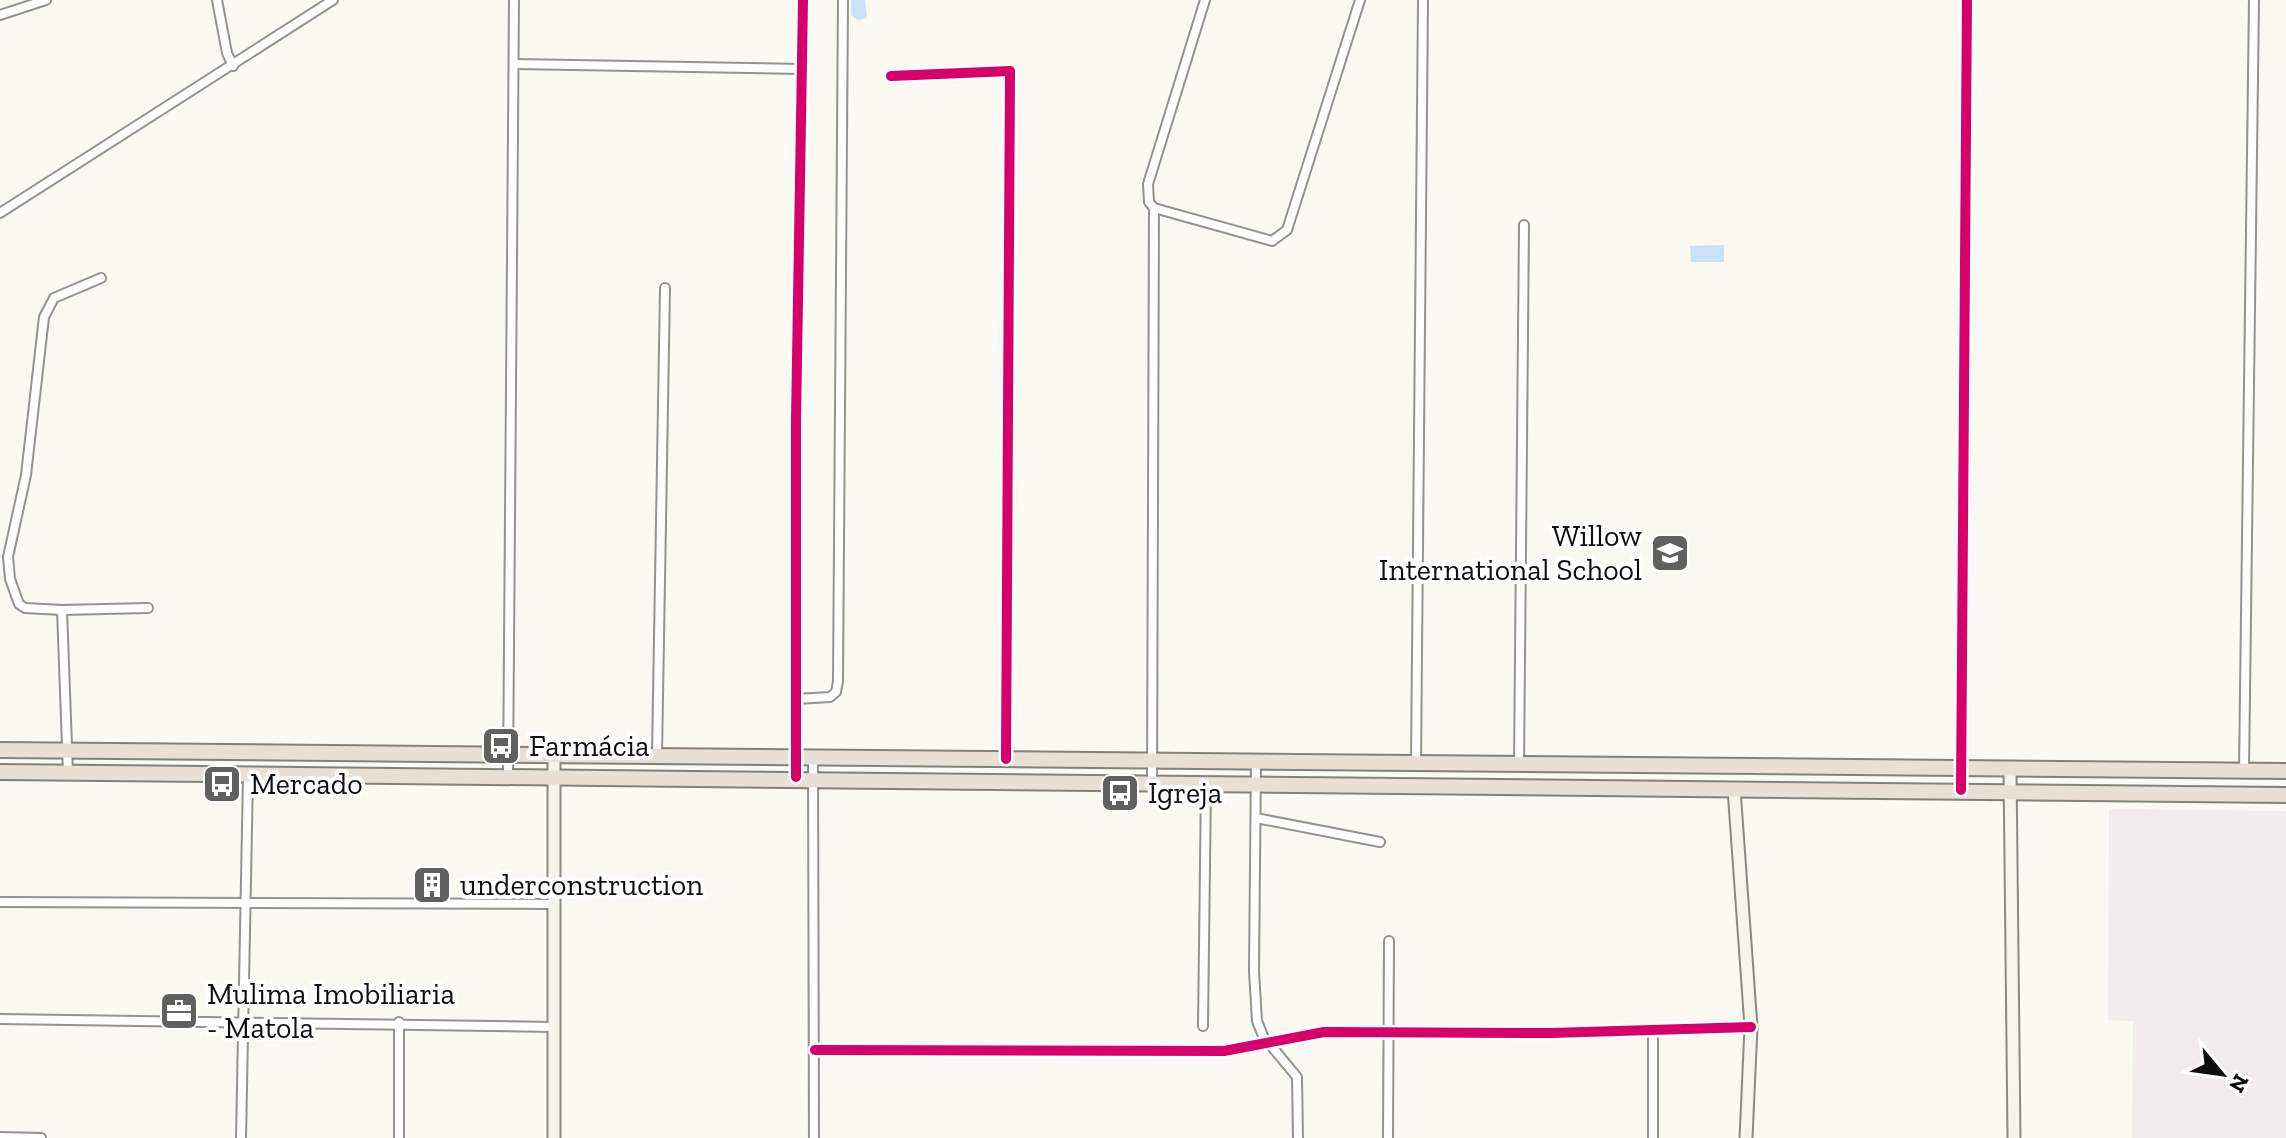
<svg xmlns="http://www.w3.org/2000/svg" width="2286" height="1138" font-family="'Zilla Slab',serif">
<rect width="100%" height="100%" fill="#faf9f2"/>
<path fill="#f2ecee" d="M 2109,809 L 2286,811 L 2286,1138 L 2132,1138 L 2133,1021 L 2108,1020 Z"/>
<g fill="#cae2f3">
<path d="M 851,0 L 865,0 L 867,18 L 858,20 L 851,15 Z"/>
<path d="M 1724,245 L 1724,262 L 1691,262 L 1690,246 Z"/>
</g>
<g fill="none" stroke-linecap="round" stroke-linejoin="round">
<g stroke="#949390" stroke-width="12">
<g id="street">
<path d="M 217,0 L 227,53 L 233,66"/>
<path d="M 0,15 L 46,0"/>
<path d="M 514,64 L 802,69"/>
<path d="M 891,76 L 1010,71 L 1006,759"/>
<path d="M 1154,208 L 1272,241 L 1287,230 L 1360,0"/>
<path d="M 0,213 L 333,0"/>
<path d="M 62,610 L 25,608 L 19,604 L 10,579 L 8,557 L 26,475 L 44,317 L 54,298 L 101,278"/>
<path d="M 796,699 L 830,697 L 836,692 L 838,681 L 843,0"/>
<path d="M 657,755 L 665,288"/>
<path d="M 813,758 L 814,1138"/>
<path d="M 1256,761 L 1254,971 L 1257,1021 L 1263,1036 L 1297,1077 L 1298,1138"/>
<path d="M 1416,763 L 1423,0"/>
<path d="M 1519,765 L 1524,225"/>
<path d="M 2244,770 L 2254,0"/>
<path d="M 68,773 L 62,610 L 148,608"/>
<path d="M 508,775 L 514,0"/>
<path d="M 796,777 L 796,420 L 803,0"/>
<path d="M 1152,784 L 1154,208 L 1149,202 L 1148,184 L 1205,0"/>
<path d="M 1961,790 L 1967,0"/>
<path d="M 1256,818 L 1380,842"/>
<path d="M 0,902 L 555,904"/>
<path d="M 0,1019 L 554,1027"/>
<path d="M 1203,1026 L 1206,784"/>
<path d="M 815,1050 L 1224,1051 L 1324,1032 L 1551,1033 L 1751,1027"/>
<path d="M 0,1137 L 41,1138"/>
<path d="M 241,1138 L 248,776"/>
<path d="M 399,1138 L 399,1022"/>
<path d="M 1388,1138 L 1389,941"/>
<path d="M 1653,1138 L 1653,1030"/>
</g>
</g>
<g stroke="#8a8a87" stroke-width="15">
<g id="secondary">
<path d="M 2010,769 L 2014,1138"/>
<path d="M 1734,789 L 1751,1027 L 1746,1138"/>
<path d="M 554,1138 L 554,753"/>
</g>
</g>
<g stroke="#81817d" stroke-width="18">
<g id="highway">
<path d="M 0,750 L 2286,771"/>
<path d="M 0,772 L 2286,795"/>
</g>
</g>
<use href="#street" stroke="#fefefd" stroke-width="8"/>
<use href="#secondary" stroke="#f4f4ea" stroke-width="11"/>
<use href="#highway" stroke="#e8e0d6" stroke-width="14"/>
<g stroke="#fff" stroke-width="15">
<g id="cycleway">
<path d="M 891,76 L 1010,71 L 1006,759"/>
<path d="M 796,777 L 796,420 L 803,0"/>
<path d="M 1961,790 L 1967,0"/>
<path d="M 815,1050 L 1224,1051 L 1324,1032 L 1551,1033 L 1751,1027"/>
</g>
</g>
<use href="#cycleway" stroke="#d6006c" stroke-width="10"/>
</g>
<defs>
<g id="school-square" transform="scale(2)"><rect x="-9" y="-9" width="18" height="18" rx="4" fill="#60605d" stroke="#fff"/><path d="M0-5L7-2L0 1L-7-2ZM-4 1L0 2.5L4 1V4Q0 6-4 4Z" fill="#fff"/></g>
<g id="bus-square" transform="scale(2)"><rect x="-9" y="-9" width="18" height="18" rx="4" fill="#60605d" stroke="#fff"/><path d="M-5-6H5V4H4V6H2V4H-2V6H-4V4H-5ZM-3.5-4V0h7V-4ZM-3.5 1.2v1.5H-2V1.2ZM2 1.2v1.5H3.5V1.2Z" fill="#fff"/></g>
<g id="building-square" transform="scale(2)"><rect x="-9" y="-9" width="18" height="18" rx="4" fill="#60605d" stroke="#fff"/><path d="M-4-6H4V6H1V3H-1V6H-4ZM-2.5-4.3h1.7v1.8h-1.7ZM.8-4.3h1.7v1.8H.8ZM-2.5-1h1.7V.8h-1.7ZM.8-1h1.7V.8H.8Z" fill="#fff"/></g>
<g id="office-square" transform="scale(2)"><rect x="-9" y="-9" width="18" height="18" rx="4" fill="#60605d" stroke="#fff"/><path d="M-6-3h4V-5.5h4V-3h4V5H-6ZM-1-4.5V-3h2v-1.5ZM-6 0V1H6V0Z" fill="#fff"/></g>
</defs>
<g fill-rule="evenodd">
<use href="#school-square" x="1670" y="553"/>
<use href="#bus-square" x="501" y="746"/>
<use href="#bus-square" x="222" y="784"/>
<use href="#bus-square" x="1120" y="793"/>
<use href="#building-square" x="432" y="885"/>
<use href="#office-square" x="179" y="1011"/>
</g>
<g text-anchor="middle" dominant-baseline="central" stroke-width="8" stroke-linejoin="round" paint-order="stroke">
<g font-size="30" fill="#0d0d0d" stroke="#fff" text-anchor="start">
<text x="1642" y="536" text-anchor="end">Willow<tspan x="1642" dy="34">International School</tspan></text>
<text x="529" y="746">Farmácia</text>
<text x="250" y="784">Mercado</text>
<text x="1148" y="793">Igreja</text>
<text x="460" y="885">underconstruction</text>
<text x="207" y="994">Mulima Imobiliaria<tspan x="207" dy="34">- Matola</tspan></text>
</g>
</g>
<g transform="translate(2222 1074) rotate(119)" stroke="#ffffff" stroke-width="6" paint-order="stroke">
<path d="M0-6L14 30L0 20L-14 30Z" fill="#0d0d0d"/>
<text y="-12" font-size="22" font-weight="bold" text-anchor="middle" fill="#0d0d0d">N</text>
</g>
</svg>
